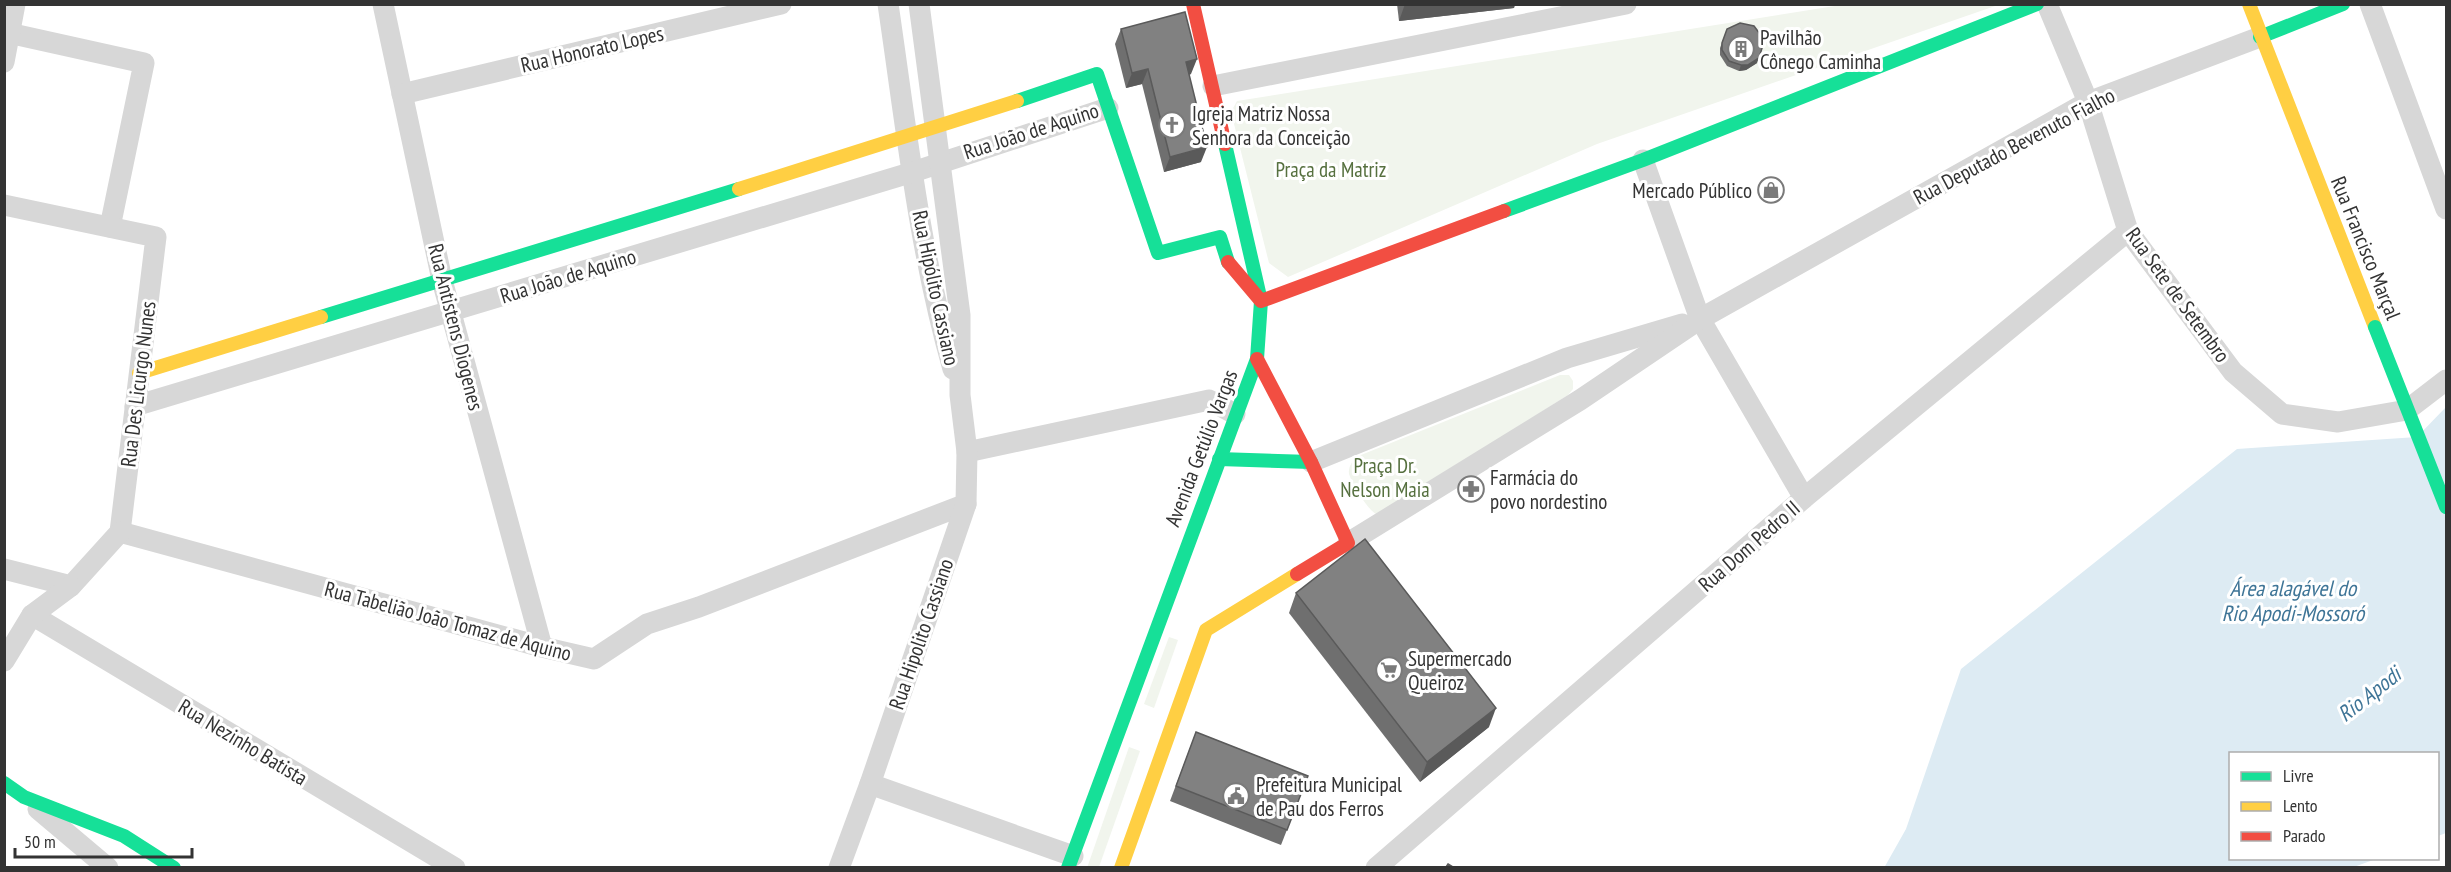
<svg xmlns="http://www.w3.org/2000/svg" width="2451" height="872" font-family="'PT Sans Narrow',sans-serif">
<rect width="100%" height="100%" fill="#fff"/>
<g fill="#f1f5ed">
<path d="M 1841,5 L 1998,5 L 1597,144 L 1288,277 L 1269,263 L 1231,112 L 1237,101 Z"/>
<path d="M 1560,375 L 1569,375 L 1573,381 L 1573,389 L 1568,395 L 1384,511 L 1376,514 C 1367,509 1352,484 1349,474 C 1348,467 1352,462 1356,457 Z"/>
<path d="M 1169,637 L 1178,640 L 1154,708 L 1144,704 Z"/>
<path d="M 1129,747 L 1140,751 L 1099,867 L 1087,868 Z"/>
</g>
<path fill="#ddebf3" d="M 2446,407 L 2446,833 L 2438,836 L 2438,754 L 2230,754 L 2230,858 L 2376,859 L 2351,868 L 1884,868 L 1906,829 L 1961,669 L 2237,449 L 2417,437 Z"/>
<g fill="none" stroke-linecap="round" stroke-linejoin="round">
<g stroke="#d7d7d7" stroke-width="21">
<path d="M 383,4 L 442,280 L 542,647"/>
<path d="M 888,4 C 906,126 919,250 953,369"/>
<path d="M 2047,4 L 2088,102 L 2128,231 L 2233,372 L 2282,414 L 2338,422 L 2407,410 L 2446,380"/>
<path d="M 2370,4 L 2446,209"/>
<path d="M 4,32 L 144,63 L 110,227"/>
<path d="M 4,62 L 15,4"/>
<path d="M 1213,86 L 1626,4"/>
<path d="M 402,94 L 781,4"/>
<path d="M 1643,160 L 1700,319 L 1804,498"/>
<path d="M 4,205 L 156,237 L 120,532"/>
<path d="M 135,406 L 913,172 L 1108,108"/>
<path d="M 967,452 L 1209,400 L 1235,414"/>
<path d="M 1311,462 L 1567,358 L 1682,324"/>
<path d="M 120,532 L 542,647 L 594,659 L 647,624 L 699,607 L 966,504"/>
<path d="M 1348,543 L 1580,400 L 1700,319 L 2088,102 L 2260,37"/>
<path d="M 4,569 L 71,586 L 120,532"/>
<path d="M 32,615 L 455,868"/>
<path d="M 4,661 L 32,615 L 71,586"/>
<path d="M 870,784 L 1073,856"/>
<path d="M 38,809 L 108,868"/>
<path d="M 839,868 L 870,784 L 966,504 L 967,452 L 960,395 L 960,315 L 919,4"/>
<path d="M 1376,868 L 1804,498 L 2128,231"/>
</g>
<g stroke="#16e098" stroke-width="14">
<path d="M 2260,37 L 2343,4"/>
<path d="M 1017,101 L 1097,74 L 1158,253 L 1220,237 L 1228,262"/>
<path d="M 1504,211 L 1643,160 L 2037,4"/>
<path d="M 321,317 L 739,189"/>
<path d="M 1219,459 L 1311,462"/>
<path d="M 4,783 L 24,797 L 124,836 L 174,868"/>
<path d="M 1068,868 L 1257,359 L 1261,301 L 1225,144"/>
</g>
<g stroke="#ffcf43" stroke-width="14">
<path d="M 2249,4 L 2375,327"/>
<path d="M 739,189 L 1017,101"/>
<path d="M 139,373 L 321,317"/>
<path d="M 1121,868 L 1206,630 L 1297,574"/>
</g>
<g stroke="#f24e42" stroke-width="14">
<path d="M 1193,4 L 1225,144"/>
<path d="M 1228,262 L 1261,301 L 1504,211"/>
<path d="M 1257,359 L 1311,462 L 1348,543 L 1297,574"/>
</g>
<path stroke="#16e098" stroke-width="14" d="M 2375,327 L 2446,507"/>
</g>
<g fill="#6f6f6f">
<path d="M 1397,4 L 1515,4 L 1514,8 L 1399,21 Z"/>
<path d="M 1121,29 L 1191,74 L 1189,75 L 1201,162 L 1164,172 L 1142,84 L 1126,88 L 1115,44 Z"/>
<path d="M 1727,29 L 1757,63 L 1746,70 L 1739,71 L 1727,66 L 1720,55 L 1720,48 Z"/>
<path d="M 1296,593 L 1489,727 L 1420,782 L 1289,613 Z"/>
<path d="M 1196,732 L 1308,776 L 1281,845 L 1170,801 Z"/>
</g>
<g fill="#5a5a5a">
<path d="M 1405,4 L 1515,4 L 1514,8 L 1399,21 Z"/>
<path d="M 1759,58 L 1757,63 L 1746,70 L 1739,71 L 1741,65 Z"/>
<path d="M 1197,59 L 1191,74 L 1180,77 L 1186,62 Z"/>
<path d="M 1148,69 L 1142,84 L 1126,88 L 1132,73 Z"/>
<path d="M 1207,147 L 1201,162 L 1164,172 L 1170,157 Z"/>
<path d="M 1496,708 L 1489,727 L 1420,782 L 1427,762 Z"/>
</g>
<g fill="#818181" stroke="#5a5a5a" stroke-width="1.5">
<path d="M 1185,12 L 1197,59 L 1186,62 L 1207,147 L 1170,157 L 1148,69 L 1132,73 L 1121,29 Z"/>
<path d="M 1740,23 L 1754,26 L 1763,38 L 1763,45 L 1759,58 L 1748,65 L 1741,65 L 1729,61 L 1722,50 L 1722,43 L 1727,29 Z"/>
<path d="M 1365,539 L 1496,708 L 1427,762 L 1296,593 Z"/>
<path d="M 1196,732 L 1308,776 L 1287,830 L 1176,786 Z"/>
<path d="M 1448,864 L 1453,867 L 1446,867 Z"/>
</g>
<defs>
<g id="building-ring" transform="scale(1.35)"><circle r="9.5" fill="#fff" stroke="#7a7a7a" stroke-width="1.5"/><path d="M-4-6H4V6H1V3H-1V6H-4ZM-2.5-4.3h1.7v1.8h-1.7ZM.8-4.3h1.7v1.8H.8ZM-2.5-1h1.7V.8h-1.7ZM.8-1h1.7V.8H.8Z" fill="#7a7a7a"/></g>
<g id="church-ring" transform="scale(1.35)"><circle r="9.5" fill="#fff" stroke="#7a7a7a" stroke-width="1.5"/><path d="M-1.2-6h2.4v3.5h3.3v2.4h-3.3V6h-2.4V-.1h-3.3v-2.4h3.3Z" fill="#7a7a7a"/></g>
<g id="shop-ring" transform="scale(1.35)"><circle r="9.5" fill="#fff" stroke="#7a7a7a" stroke-width="1.5"/><path d="M-5-2.5h2.3a2.7 3.5 0 0 1 5.4 0H5L5.5 6h-11ZM-1.5-2.5h3a1.5 2.3 0 0 0-3 0Z" fill="#7a7a7a"/></g>
<g id="pharmacy-ring" transform="scale(1.35)"><circle r="9.5" fill="#fff" stroke="#7a7a7a" stroke-width="1.5"/><path d="M-2-6h4v4h4v4h-4v4h-4v-4h-4v-4h4Z" fill="#7a7a7a"/></g>
<g id="supermarket-ring" transform="scale(1.35)"><circle r="9.5" fill="#fff" stroke="#7a7a7a" stroke-width="1.5"/><path d="M-6-5.5h2.5l.6 2H6L4.5 2H-2.5L-4.4-4H-6ZM-1.5 3.2a1.3 1.3 0 1 0 .1 0ZM3 3.2a1.3 1.3 0 1 0 .1 0Z" fill="#7a7a7a"/></g>
<g id="civic-ring" transform="scale(1.35)"><circle r="9.5" fill="#fff" stroke="#7a7a7a" stroke-width="1.5"/><path d="M-.6-6.5H3V-4.5H.6V-3L4-1V1h2V6H-6V1h2V-1L-.6-3ZM-1.2 2.5V6h2.4V2.5Z" fill="#7a7a7a"/></g>
</defs>
<g fill-rule="evenodd">
<use href="#building-ring" x="1741" y="49"/>
<use href="#church-ring" x="1172" y="125"/>
<use href="#shop-ring" x="1771" y="190"/>
<use href="#pharmacy-ring" x="1471" y="489"/>
<use href="#supermarket-ring" x="1389" y="670"/>
<use href="#civic-ring" x="1236" y="796"/>
</g>
<g text-anchor="middle" dominant-baseline="central" stroke-width="6" stroke-linejoin="round" paint-order="stroke">
<g font-size="21" fill="#333" stroke="#fff" text-anchor="start">
<text x="1760" y="37">Pavilhão<tspan x="1760" dy="24">Cônego Caminha</tspan></text>
<text x="1192" y="113">Igreja Matriz Nossa<tspan x="1192" dy="24">Senhora da Conceição</tspan></text>
<text x="1752" y="190" text-anchor="end">Mercado Público</text>
<text x="1490" y="477">Farmácia do<tspan x="1490" dy="24">povo nordestino</tspan></text>
<text x="1408" y="658">Supermercado<tspan x="1408" dy="24">Queiroz</tspan></text>
<text x="1256" y="784">Prefeitura Municipal<tspan x="1256" dy="24">de Pau dos Ferros</tspan></text>
</g>
<g font-size="21" fill="#333" stroke="#fff">
<text transform="translate(592 49) rotate(-13)">Rua Honorato Lopes</text>
<text transform="translate(1031 131) rotate(-18)">Rua João de Aquino</text>
<text transform="translate(2014 146) rotate(-28)">Rua Deputado Bevenuto Fialho</text>
<text transform="translate(2366 248) rotate(68)">Rua Francisco Marçal</text>
<text transform="translate(568 276) rotate(-17)">Rua João de Aquino</text>
<text transform="translate(936 288) rotate(78)">Rua Hipólito Cassiano</text>
<text transform="translate(2178 295) rotate(54)">Rua Sete de Setembro</text>
<text transform="translate(456 327) rotate(76)">Rua Antistens Diogenes</text>
<text transform="translate(138 384) rotate(-83)">Rua Des Licurgo Nunes</text>
<text transform="translate(1201 448) rotate(-69)">Avenida Getúlio Vargas</text>
<text transform="translate(1749 546) rotate(-41)">Rua Dom Pedro II</text>
<text transform="translate(448 621) rotate(15)">Rua Tabelião João Tomaz de Aquino</text>
<text transform="translate(921 634) rotate(-71)">Rua Hipolito Cassiano</text>
<text transform="translate(243 742) rotate(31)">Rua Nezinho Batista</text>
</g>
<g font-size="21" fill="#56703f" stroke="#fff">
<text x="1331" y="169">Praça da Matriz</text>
<text x="1385" y="465">Praça Dr.<tspan x="1385" dy="24">Nelson Maia</tspan></text>
</g>
<g font-size="22" font-style="italic" fill="#3f7597" stroke="#fff">
<text x="2293" y="588">Área alagável do<tspan x="2293" dy="25">Rio Apodi-Mossoró</tspan></text>
<text transform="translate(2369 694) rotate(-38)">Rio Apodi</text>
</g>
</g>
<rect width="2451" height="872" fill="none" stroke="#333333" stroke-width="12"/>
<rect x="2229" y="752" width="210" height="108" fill="#ffffff" stroke="#adadad" stroke-width="1.5"/>
<rect x="2241" y="772" width="30" height="9" fill="#16e098" stroke="#adadad" stroke-width="1.5"/>
<text x="2283" y="782" font-size="18" fill="#333333">Livre</text>
<rect x="2241" y="802" width="30" height="9" fill="#ffcf43" stroke="#adadad" stroke-width="1.5"/>
<text x="2283" y="812" font-size="18" fill="#333333">Lento</text>
<rect x="2241" y="832" width="30" height="9" fill="#f24e42" stroke="#adadad" stroke-width="1.5"/>
<text x="2283" y="842" font-size="18" fill="#333333">Parado</text>
<path d="M15 848v9h177v-9" fill="none" stroke="#333333" stroke-width="3"/>
<text x="24" y="848" font-size="18" fill="#333333" stroke="#ffffff" stroke-width="4.5" paint-order="stroke">50 m</text>
</svg>
